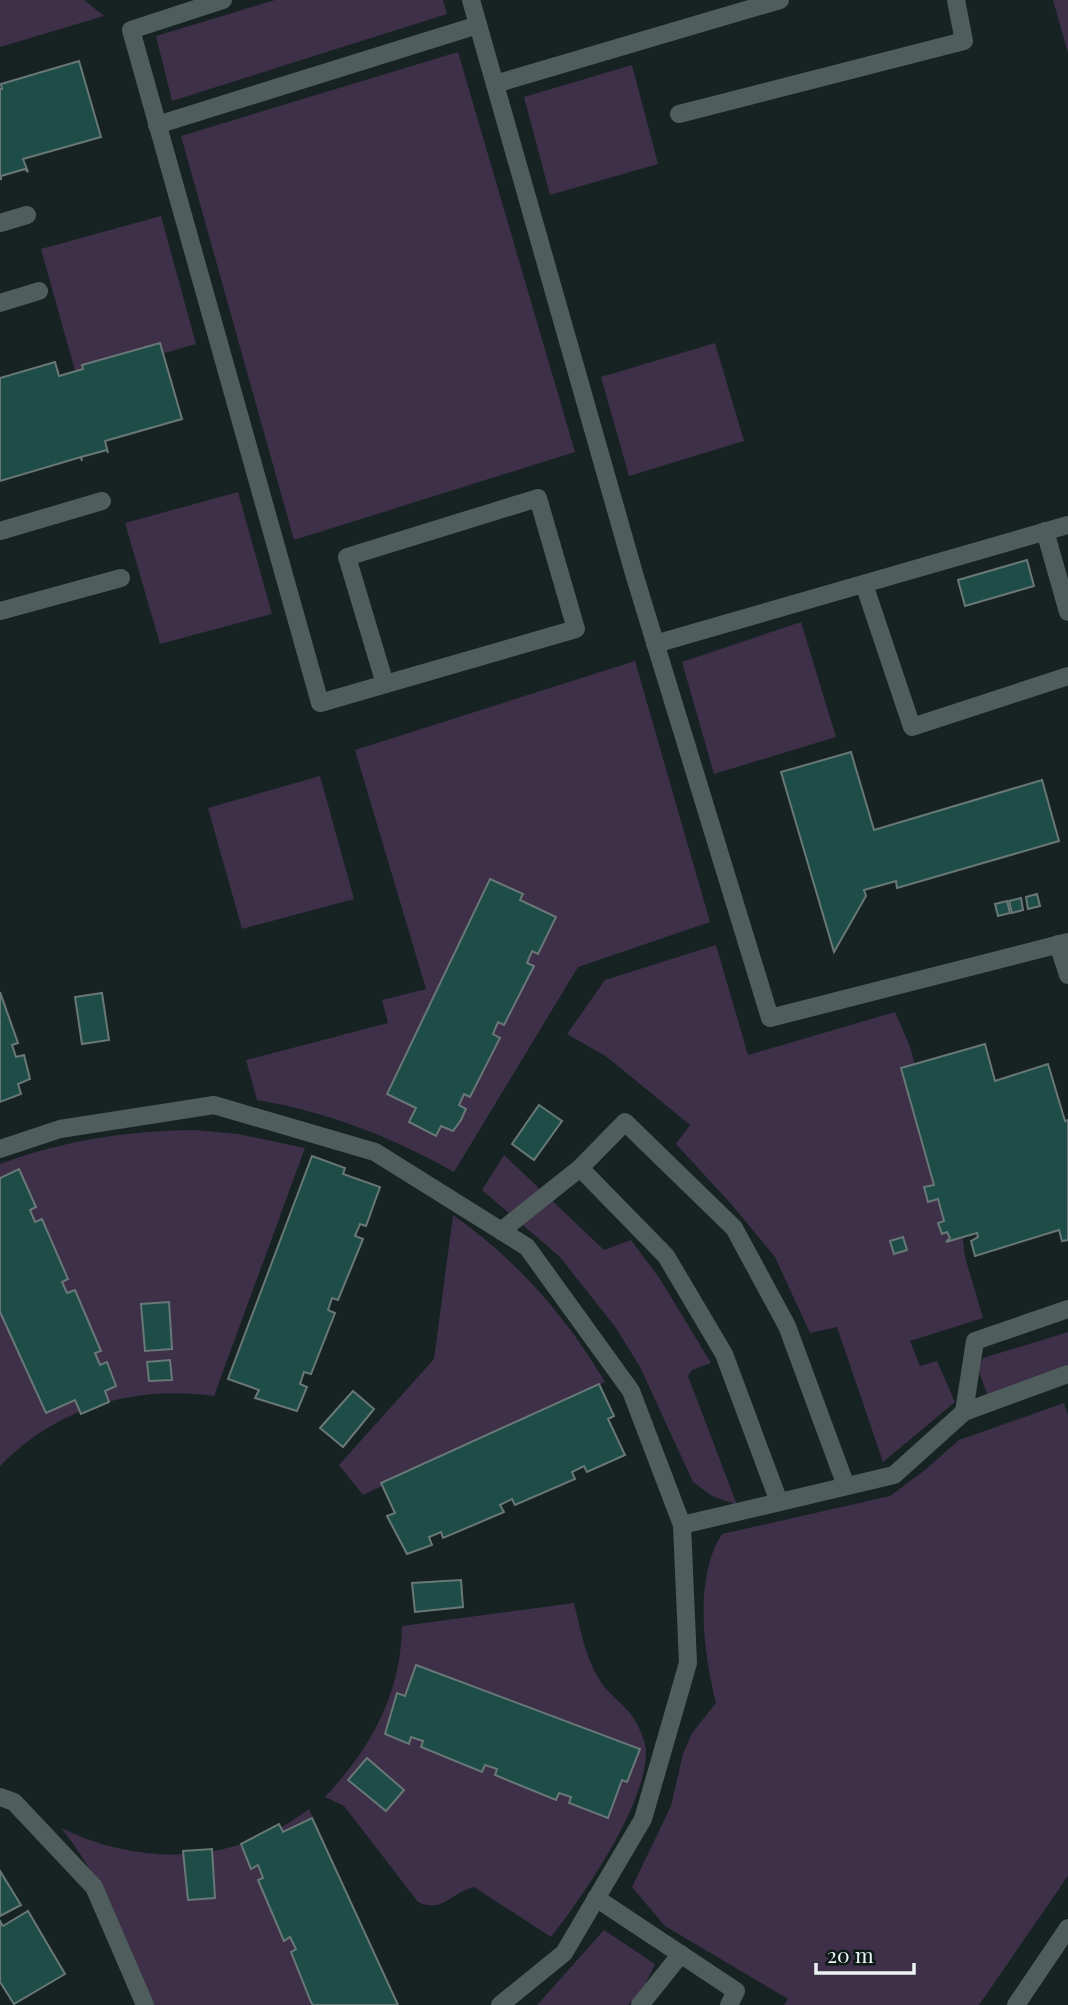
<svg xmlns="http://www.w3.org/2000/svg" width="1068" height="2005" font-family="'Playfair Display',serif">
<rect width="100%" height="100%" fill="#162322"/>
<g fill="#3d3048">
<path d="M 0,0 L 84,0 L 104,16 L 0,47 Z"/>
<path d="M 275,0 L 443,0 L 447,14 L 172,101 L 156,36 Z"/>
<path d="M 1053,0 L 1068,0 L 1068,53 Z"/>
<path d="M 458,52 L 575,452 L 294,540 L 181,136 Z"/>
<path d="M 632,65 L 658,164 L 550,195 L 524,97 Z"/>
<path d="M 161,216 L 196,344 L 77,378 L 41,249 Z"/>
<path d="M 715,343 L 744,441 L 629,476 L 601,377 Z"/>
<path d="M 238,492 L 272,614 L 160,644 L 125,523 Z"/>
<path d="M 801,622 L 836,737 L 714,774 L 682,662 Z"/>
<path d="M 635,661 L 710,922 L 578,967 L 454,1172 C 392,1137 328,1112 257,1100 L 246,1060 L 388,1023 L 382,1000 L 426,989 L 355,750 Z"/>
<path d="M 320,776 L 354,899 L 242,929 L 208,808 Z"/>
<path d="M 716,945 L 748,1055 L 895,1012 L 909,1044 L 961,1221 L 965,1257 L 983,1318 L 910,1341 L 920,1366 L 937,1361 L 955,1402 L 883,1462 L 837,1327 L 810,1333 L 775,1257 L 732,1205 L 676,1144 L 690,1125 L 607,1057 L 567,1034 L 605,980 Z"/>
<path d="M 195,1130 L 238,1134 L 305,1148 L 214,1396 C 133,1385 58,1407 0,1466 L 0,1164 C 64,1140 127,1131 195,1130 Z"/>
<path d="M 504,1155 L 604,1250 L 631,1240 L 660,1279 L 711,1363 L 692,1370 L 688,1376 L 737,1505 L 712,1496 L 693,1482 L 640,1367 L 616,1328 L 560,1257 L 482,1190 Z"/>
<path d="M 453,1215 C 517,1260 565,1315 605,1382 L 363,1495 L 339,1465 L 434,1359 Z"/>
<path d="M 1068,1332 L 1068,1366 L 995,1395 L 987,1394 L 978,1369 L 983,1358 Z"/>
<path d="M 1064,1403 L 1068,1415 L 1068,1876 L 979,2005 L 784,2005 L 788,1999 L 665,1926 L 632,1887 L 671,1806 L 683,1754 L 692,1733 L 716,1703 C 704,1655 693,1578 722,1534 L 890,1496 L 925,1470 L 959,1440 Z"/>
<path d="M 574,1603 C 580,1628 585,1656 599,1679 C 607,1694 625,1704 634,1719 C 639,1726 647,1745 646,1754 C 644,1808 584,1895 551,1937 L 474,1887 C 452,1892 442,1914 418,1902 L 344,1806 L 325,1797 C 371,1748 401,1694 402,1626 Z"/>
<path d="M 309,1809 L 395,2005 L 150,2005 C 125,1943 104,1881 61,1828 C 141,1867 236,1865 309,1809 Z"/>
<path d="M 604,1930 L 655,1964 L 642,1991 L 628,2005 L 537,2005 Z"/>
</g>
<g fill="#1e4d48" stroke="#697876" stroke-width="2">
<path d="M 79,61 L 101,137 L 23,159 L 28,172 L 25,169 L 1,176 L 1,180 L 0,177 L 0,89 L 2,89 L 1,84 Z"/>
<path d="M 160,343 L 182,419 L 105,441 L 108,453 L 107,450 L 81,457 L 82,461 L 81,457 L 0,481 L 0,378 L 55,362 L 59,376 L 83,369 L 82,365 Z"/>
<path d="M 1027,560 L 1034,586 L 965,606 L 958,580 Z"/>
<path d="M 851,752 L 874,830 L 1042,780 L 1059,841 L 897,888 L 896,881 L 864,890 L 866,896 L 834,952 L 781,772 Z"/>
<path d="M 490,879 L 523,894 L 520,900 L 556,917 L 538,954 L 532,951 L 527,963 L 534,966 L 504,1025 L 498,1022 L 493,1034 L 500,1038 L 470,1097 L 464,1094 L 459,1105 L 466,1109 L 461,1120 L 453,1131 L 441,1126 L 436,1136 L 409,1122 L 416,1108 L 387,1094 Z"/>
<path d="M 1037,894 L 1040,906 L 1028,909 L 1026,897 Z"/>
<path d="M 1021,898 L 1023,910 L 1012,913 L 1009,901 Z"/>
<path d="M 1007,901 L 1010,913 L 998,916 L 995,904 Z"/>
<path d="M 0,992 L 18,1043 L 12,1045 L 16,1057 L 24,1055 L 30,1079 L 18,1084 L 21,1094 L 0,1102 Z"/>
<path d="M 102,993 L 109,1040 L 82,1044 L 75,997 Z"/>
<path d="M 985,1044 L 995,1081 L 1048,1064 L 1065,1121 L 1068,1120 L 1068,1240 L 1062,1241 L 1059,1230 L 975,1256 L 971,1241 L 978,1237 L 977,1233 L 946,1242 L 950,1238 L 947,1232 L 942,1234 L 938,1223 L 944,1221 L 938,1199 L 928,1202 L 924,1187 L 934,1185 L 901,1068 Z"/>
<path d="M 539,1105 L 562,1121 L 534,1160 L 512,1144 Z"/>
<path d="M 312,1156 L 345,1168 L 343,1174 L 380,1187 L 366,1226 L 360,1224 L 355,1236 L 363,1239 L 338,1300 L 332,1298 L 328,1310 L 335,1313 L 311,1374 L 304,1372 L 300,1384 L 307,1387 L 297,1411 L 255,1398 L 259,1390 L 228,1379 Z"/>
<path d="M 19,1169 L 36,1207 L 30,1210 L 35,1222 L 42,1219 L 68,1279 L 62,1282 L 67,1293 L 75,1290 L 101,1351 L 95,1353 L 100,1365 L 107,1362 L 116,1386 L 105,1391 L 109,1402 L 81,1414 L 75,1400 L 46,1413 L 0,1312 L 0,1178 Z"/>
<path d="M 903,1237 L 907,1250 L 894,1254 L 890,1241 Z"/>
<path d="M 169,1302 L 172,1349 L 145,1351 L 141,1304 Z"/>
<path d="M 170,1360 L 172,1380 L 149,1381 L 147,1362 Z"/>
<path d="M 599,1384 L 614,1416 L 608,1419 L 625,1455 L 587,1472 L 584,1466 L 572,1472 L 575,1479 L 515,1505 L 512,1499 L 500,1505 L 504,1512 L 443,1538 L 441,1532 L 429,1537 L 432,1545 L 407,1554 L 387,1516 L 395,1513 L 381,1483 Z"/>
<path d="M 353,1391 L 374,1409 L 343,1447 L 320,1428 Z"/>
<path d="M 461,1580 L 463,1607 L 415,1612 L 412,1583 Z"/>
<path d="M 416,1665 L 640,1749 L 627,1782 L 622,1780 L 608,1818 L 569,1803 L 571,1797 L 559,1793 L 556,1800 L 495,1775 L 497,1769 L 485,1765 L 482,1772 L 421,1747 L 423,1741 L 411,1737 L 409,1744 L 385,1734 L 397,1693 L 405,1696 Z"/>
<path d="M 367,1758 L 404,1790 L 386,1811 L 348,1780 Z"/>
<path d="M 312,1818 L 398,2005 L 313,2005 L 311,2002 L 291,1952 L 296,1949 L 290,1937 L 284,1941 L 258,1880 L 263,1878 L 258,1865 L 251,1869 L 241,1844 L 279,1824 L 283,1832 Z"/>
<path d="M 212,1849 L 215,1898 L 188,1900 L 183,1851 Z"/>
<path d="M 0,1871 L 21,1905 L 0,1916 Z"/>
<path d="M 28,1911 L 65,1974 L 14,2004 L 0,1982 L 0,1921 L 3,1926 Z"/>
</g>
<g fill="none" stroke-linecap="round" stroke-linejoin="round">
<g stroke="#4f5e5c" stroke-width="18">
<path d="M 223,0 L 131,30 L 320,703 L 576,629 L 538,498 L 347,557 L 385,684"/>
<path d="M 471,0 L 635,577 L 770,1018 L 1068,942"/>
<path d="M 495,84 L 780,0"/>
<path d="M 679,114 L 964,41 L 956,0"/>
<path d="M 157,125 L 478,25"/>
<path d="M 0,223 L 27,215"/>
<path d="M 0,303 L 39,291"/>
<path d="M 0,531 L 102,501"/>
<path d="M 1045,531 L 1068,612"/>
<path d="M 864,584 L 912,727 L 1068,676"/>
<path d="M 0,611 L 121,578"/>
<path d="M 655,644 L 1068,525"/>
<path d="M 1058,944 L 1068,975"/>
<path d="M 0,1149 L 60,1129 L 214,1105 L 375,1152 L 527,1247 L 631,1391 L 682,1525 L 688,1663 L 643,1819 L 564,1953 L 500,2005"/>
<path d="M 580,1168 L 625,1122 L 734,1228 L 787,1326 L 846,1486"/>
<path d="M 501,1231 L 580,1168 L 666,1256 L 724,1354 L 779,1502"/>
<path d="M 964,1412 L 975,1341 L 1068,1309"/>
<path d="M 682,1525 L 894,1475 L 964,1412 L 1068,1374"/>
<path d="M 0,1797 L 14,1802 L 94,1887 L 145,2005"/>
<path d="M 596,1898 L 736,1991 L 729,2005"/>
<path d="M 640,2005 L 681,1954"/>
<path d="M 1016,2005 L 1068,1928"/>
</g>
</g>
<path d="M816 1963v10h98v-10" fill="none" stroke="#ecf4f3" stroke-width="3.5"/>
<text x="827" y="1963" font-size="21" fill="#ecf4f3" stroke="#0d1a18" stroke-width="5" paint-order="stroke">20 m</text>
</svg>
